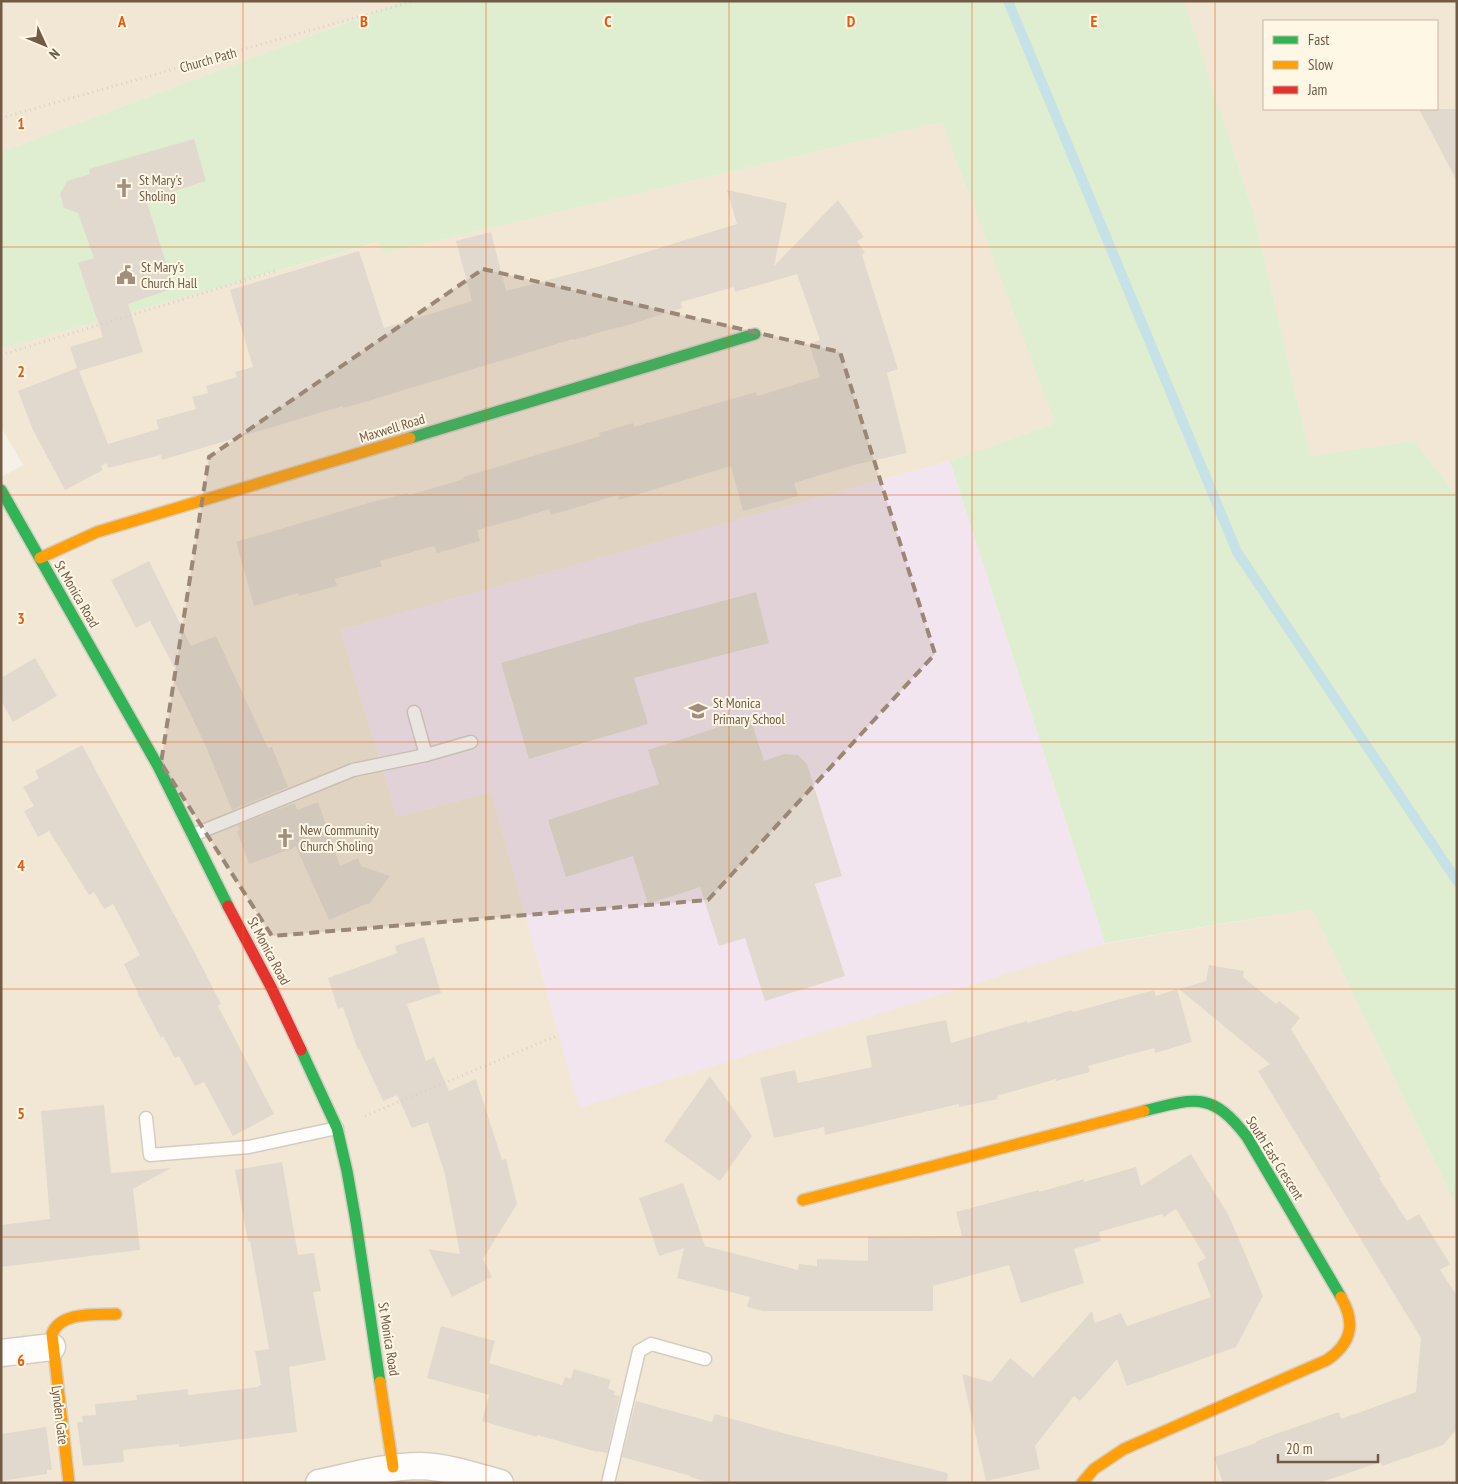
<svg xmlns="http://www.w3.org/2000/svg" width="1458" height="1484" font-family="'PT Sans Narrow',sans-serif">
<rect width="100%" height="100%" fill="#f6f1e6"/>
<g fill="#f2e7d5" fill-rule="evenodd">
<path d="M 1,1 L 405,1 L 1,152 Z"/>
<path d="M 1184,1 L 1457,1 L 1457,496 L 1414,441 L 1310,456 L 1254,215 ZM 1264,21 L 1437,21 L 1437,109 L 1264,109 Z"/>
<path d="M 942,122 L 1055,423 L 950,461 L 340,630 L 397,817 L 491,792 L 559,1035 L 1312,909 L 1457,1207 L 1457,1483 L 1,1483 L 1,477 L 23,465 L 1,427 L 1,349 L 379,242 L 384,253 Z"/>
</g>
<path fill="#f3e5f0" d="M 950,461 L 1105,943 L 579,1108 L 491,792 L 397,817 L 340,630 Z"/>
<path fill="#dfedd0" d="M 405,1 L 1184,1 L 1254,215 L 1310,456 L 1414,441 L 1457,496 L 1457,1207 L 1312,909 L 1105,943 L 950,461 L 1055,423 L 942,122 L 384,253 L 378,242 L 1,349 L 1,152 Z"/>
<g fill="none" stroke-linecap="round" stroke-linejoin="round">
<path stroke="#c7e2e6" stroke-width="10" d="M 1008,1 L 1237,552 L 1457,881"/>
</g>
<g fill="#e2d9ce">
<path d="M 1419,109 L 1457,109 L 1457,181 Z"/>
<path d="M 194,139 L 206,181 L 146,200 L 174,288 L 128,304 L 143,352 L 79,371 L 108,444 L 159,429 L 156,420 L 196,409 L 192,397 L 208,393 L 206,386 L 237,377 L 235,372 L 253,367 L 230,290 L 359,251 L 384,328 L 472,301 L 456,241 L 491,232 L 506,291 L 601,266 L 737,224 L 727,190 L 787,203 L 774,266 L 838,200 L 864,237 L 857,241 L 865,253 L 862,255 L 898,369 L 887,373 L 907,453 L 854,465 L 794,483 L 798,496 L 743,511 L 731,466 L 619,500 L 618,495 L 551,515 L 549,509 L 517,519 L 477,530 L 480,541 L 437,553 L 434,546 L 380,561 L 382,566 L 335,579 L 337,586 L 299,596 L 298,593 L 254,606 L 236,542 L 372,502 L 408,493 L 409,495 L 464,479 L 463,477 L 600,436 L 599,433 L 633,423 L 634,427 L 756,392 L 757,396 L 820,377 L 809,344 L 820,340 L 797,274 L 735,292 L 734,287 L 681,302 L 682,308 L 619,328 L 619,327 L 573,340 L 573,339 L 368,401 L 343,408 L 343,406 L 162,460 L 161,455 L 108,468 L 107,463 L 101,466 L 103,470 L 65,490 L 33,430 L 18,391 L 77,368 L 70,347 L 103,337 L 78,263 L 94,258 L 78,213 L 64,208 L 60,194 L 67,181 L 90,174 L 89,169 Z"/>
<path d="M 149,561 L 191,646 L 216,636 L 268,748 L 272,747 L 288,787 L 232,810 L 204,742 L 172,677 L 178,675 L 150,621 L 136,628 L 111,580 Z"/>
<path d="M 756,592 L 769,643 L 634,678 L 648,724 L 529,759 L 501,663 L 644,622 Z"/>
<path d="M 35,658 L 57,696 L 13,722 L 1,700 L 1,678 Z"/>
<path d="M 750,717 L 764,761 L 784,754 L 798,755 L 807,764 L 842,876 L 815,884 L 845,976 L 765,1001 L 745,938 L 719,946 L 700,887 L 648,904 L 633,856 L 566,877 L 548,820 L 659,784 L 648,750 Z"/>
<path d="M 82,745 L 195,953 L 221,1004 L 218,1006 L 274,1114 L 233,1136 L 204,1082 L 195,1086 L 179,1056 L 175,1058 L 163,1036 L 161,1038 L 137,993 L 138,993 L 124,964 L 140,955 L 113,904 L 104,909 L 94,892 L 89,895 L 49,831 L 38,837 L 24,811 L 34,806 L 23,787 L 39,778 L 35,771 Z"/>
<path d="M 318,802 L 340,866 L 358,858 L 361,866 L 390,876 L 369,904 L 366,904 L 329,920 L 296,847 L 249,864 L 237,831 L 240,830 L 238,825 L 295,803 L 297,810 Z"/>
<path d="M 424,937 L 441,993 L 407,1004 L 426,1061 L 434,1057 L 449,1091 L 476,1079 L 502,1160 L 506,1159 L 517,1204 L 483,1259 L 492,1277 L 452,1297 L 428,1249 L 460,1254 L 445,1174 L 428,1122 L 412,1128 L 397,1095 L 383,1101 L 359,1049 L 358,1050 L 343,1007 L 338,1009 L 328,978 L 397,953 L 395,946 Z"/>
<path d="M 1209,965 L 1244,971 L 1243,977 L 1276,1004 L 1279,1001 L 1300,1018 L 1291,1029 L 1381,1177 L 1379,1178 L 1407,1221 L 1419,1214 L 1450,1264 L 1440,1270 L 1457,1296 L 1457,1429 L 1443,1445 L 1382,1466 L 1381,1462 L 1319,1483 L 1223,1483 L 1214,1457 L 1256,1443 L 1256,1441 L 1339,1412 L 1341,1419 L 1416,1392 L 1421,1338 L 1258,1071 L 1270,1064 L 1179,989 L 1206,981 Z"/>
<path d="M 1177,989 L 1192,1042 L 1155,1053 L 1154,1048 L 1088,1066 L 1090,1072 L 1056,1081 L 1056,1079 L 997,1096 L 998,1099 L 959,1107 L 959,1104 L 825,1135 L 824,1127 L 774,1138 L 760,1078 L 795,1070 L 798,1083 L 872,1067 L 866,1036 L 946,1020 L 951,1043 L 1027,1021 L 1027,1023 L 1072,1010 L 1073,1012 L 1154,990 L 1156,996 Z"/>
<path d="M 710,1076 L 752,1136 L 720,1181 L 664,1141 Z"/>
<path d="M 104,1105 L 111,1173 L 171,1168 L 133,1189 L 140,1250 L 1,1267 L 1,1225 L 50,1219 L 41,1111 Z"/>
<path d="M 1191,1154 L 1229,1216 L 1263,1296 L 1236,1347 L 1127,1386 L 1117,1359 L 1080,1401 L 1074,1396 L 1035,1446 L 1040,1469 L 986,1481 L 962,1374 L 991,1382 L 1010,1358 L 1033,1377 L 1092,1311 L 1095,1323 L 1121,1313 L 1127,1326 L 1211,1297 L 1197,1263 L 1206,1258 L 1176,1209 L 1164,1217 L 1162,1214 L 1099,1232 L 1101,1241 L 1074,1249 L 1084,1283 L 1021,1303 L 1009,1265 L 933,1286 L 933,1311 L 763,1311 L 747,1307 L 750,1297 L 677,1278 L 684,1248 L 659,1256 L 639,1198 L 683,1183 L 705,1246 L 798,1270 L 799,1264 L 817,1266 L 817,1259 L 868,1261 L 868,1237 L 962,1236 L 956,1212 L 1039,1190 L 1039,1192 L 1084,1179 L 1084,1182 L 1136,1167 L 1141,1186 Z"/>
<path d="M 282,1162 L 298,1255 L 314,1253 L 321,1291 L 313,1292 L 326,1360 L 289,1367 L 297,1432 L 179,1447 L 179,1444 L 123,1450 L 124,1462 L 83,1466 L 77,1422 L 83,1422 L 82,1416 L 96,1415 L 95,1404 L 137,1400 L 136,1395 L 188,1389 L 188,1395 L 258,1387 L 258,1386 L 261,1385 L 255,1351 L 269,1349 L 250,1241 L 248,1242 L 235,1170 Z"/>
<path d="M 441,1326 L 495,1341 L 489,1363 L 562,1385 L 565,1377 L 571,1379 L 574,1369 L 611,1380 L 608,1389 L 615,1391 L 614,1395 L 620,1396 L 607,1453 L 597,1451 L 597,1452 L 537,1435 L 537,1437 L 482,1421 L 489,1395 L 427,1378 Z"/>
<path d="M 636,1401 L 712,1422 L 715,1414 L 786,1434 L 948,1473 L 947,1483 L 712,1483 L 690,1477 L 691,1476 L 622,1457 Z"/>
<path d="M 46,1427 L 52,1470 L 47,1470 L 47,1474 L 1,1481 L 1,1434 Z"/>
</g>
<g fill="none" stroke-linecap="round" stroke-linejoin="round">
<g stroke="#d5ccc1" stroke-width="15">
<g id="lane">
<path d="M 414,712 L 426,755"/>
<path d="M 193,835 L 353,770 L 426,755 L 471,742"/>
<path d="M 146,1118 L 150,1155 L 249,1147 L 337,1128"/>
<path d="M 608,1483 L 639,1351 L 651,1344 L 705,1359"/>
</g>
</g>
<g stroke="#d5ccc1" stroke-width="29">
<g id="street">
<path d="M 1,1353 L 52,1347"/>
<path d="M 319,1483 C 352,1476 387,1466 421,1466 C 448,1467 475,1476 500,1483"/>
</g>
</g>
<g stroke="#d6cdc3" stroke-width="14">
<g id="fast">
<path d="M 410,438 L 755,334"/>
<path d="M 1,490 L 158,766 L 228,906"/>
<path d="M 301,1050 L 337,1128 L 347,1171 L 356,1222 L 380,1382"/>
<path d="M 1144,1111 C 1195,1098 1212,1091 1247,1137 L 1341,1297"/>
</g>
</g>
<g stroke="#d6cdc3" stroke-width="14">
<g id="slow">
<path d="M 40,558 L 97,532 L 410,438"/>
<path d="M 803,1200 L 1144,1111"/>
<path d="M 380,1382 L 393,1467"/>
<path d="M 69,1483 L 52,1334 C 60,1311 97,1315 116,1314"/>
<path d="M 1082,1483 L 1094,1469 L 1124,1449 L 1327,1360 C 1352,1343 1356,1323 1341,1297"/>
</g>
</g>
<g stroke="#d6cdc3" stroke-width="14">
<path id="jam" d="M 228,906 L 272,989 L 301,1050"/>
</g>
<g stroke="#d9d1ca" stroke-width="3" stroke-dasharray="1 4" stroke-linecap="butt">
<path d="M 1,118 L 414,1"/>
<path d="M 1,355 L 275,271"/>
<path d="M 365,1116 L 559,1035"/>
</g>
<use href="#lane" stroke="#fefdfb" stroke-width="12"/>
<use href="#street" stroke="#fefdfb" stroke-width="26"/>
<use href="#fast" stroke="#30b455" stroke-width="11"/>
<use href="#slow" stroke="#ff9f0a" stroke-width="11"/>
<use href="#jam" stroke="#e5322d" stroke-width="11"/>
</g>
<path fill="#9a8776" fill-opacity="0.2" stroke="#9a8776" stroke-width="4" stroke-dasharray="10 6" stroke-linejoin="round" d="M 483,269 L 840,352 L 935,654 L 708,900 L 272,936 L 161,763 L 209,457 Z"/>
<path fill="none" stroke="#e8590c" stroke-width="1" stroke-opacity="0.55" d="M 243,1 L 243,1483M 486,1 L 486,1483M 729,1 L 729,1483M 972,1 L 972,1483M 1215,1 L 1215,1483M 1,247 L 1457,247M 1,495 L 1457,495M 1,742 L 1457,742M 1,989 L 1457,989M 1,1237 L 1457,1237"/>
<defs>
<g id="church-bare" transform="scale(1.5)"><path d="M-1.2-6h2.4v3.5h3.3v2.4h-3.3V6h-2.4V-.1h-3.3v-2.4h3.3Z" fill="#a18f7e" stroke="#fff7e6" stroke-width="2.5" paint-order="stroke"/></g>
<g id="civic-bare" transform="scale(1.5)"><path d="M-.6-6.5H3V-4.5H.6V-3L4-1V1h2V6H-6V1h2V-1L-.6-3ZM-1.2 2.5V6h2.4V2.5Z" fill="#a18f7e" stroke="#fff7e6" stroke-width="2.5" paint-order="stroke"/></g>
<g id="school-bare" transform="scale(1.5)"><path d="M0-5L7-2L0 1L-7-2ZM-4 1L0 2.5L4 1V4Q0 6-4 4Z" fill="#a18f7e" stroke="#fff7e6" stroke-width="2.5" paint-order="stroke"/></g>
</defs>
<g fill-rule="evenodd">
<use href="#church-bare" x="124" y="188"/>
<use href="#civic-bare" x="126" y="275"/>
<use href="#school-bare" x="698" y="711"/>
<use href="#church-bare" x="285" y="838"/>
</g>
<g text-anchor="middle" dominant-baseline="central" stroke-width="4" stroke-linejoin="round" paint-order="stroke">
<g font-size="14" fill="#735a46" stroke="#fff7e6">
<text transform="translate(208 60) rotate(-16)">Church Path</text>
<text transform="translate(392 428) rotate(-17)">Maxwell Road</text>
<text transform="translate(77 594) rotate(60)">St Monica Road</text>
<text transform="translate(269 951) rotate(62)">St Monica Road</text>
<text transform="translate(1275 1158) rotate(58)">South East Crescent</text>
<text transform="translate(389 1339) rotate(81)">St Monica Road</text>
<text transform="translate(60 1415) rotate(83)">Lynden Gate</text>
</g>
<g font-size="14" fill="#735a46" stroke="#fff7e6" text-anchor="start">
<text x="139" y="180">St Mary's<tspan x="139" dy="16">Sholing</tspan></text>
<text x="141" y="267">St Mary's<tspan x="141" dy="16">Church Hall</tspan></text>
<text x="713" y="703">St Monica<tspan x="713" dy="16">Primary School</tspan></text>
<text x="300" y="830">New Community<tspan x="300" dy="16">Church Sholing</tspan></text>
</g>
</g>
<g font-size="16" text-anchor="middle" font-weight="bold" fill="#e8590c" stroke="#fff7e6" stroke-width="4" stroke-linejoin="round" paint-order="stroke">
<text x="122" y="27">A</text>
<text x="364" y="27">B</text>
<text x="608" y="27">C</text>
<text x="851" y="27">D</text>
<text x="1094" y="27">E</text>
<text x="21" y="129">1</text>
<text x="21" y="377">2</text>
<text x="21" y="624">3</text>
<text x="21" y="871">4</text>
<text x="21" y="1119">5</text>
<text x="21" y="1366">6</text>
</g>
<rect width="1458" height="1484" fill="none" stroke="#735a46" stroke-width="5"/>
<rect x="1263" y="20" width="175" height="90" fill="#fff7e6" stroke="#c7b8a6"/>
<rect x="1273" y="36" width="25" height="8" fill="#30b455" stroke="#c7b8a6"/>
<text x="1308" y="45" font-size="15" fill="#735a46">Fast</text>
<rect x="1273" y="61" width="25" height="8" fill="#ff9f0a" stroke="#c7b8a6"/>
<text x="1308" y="70" font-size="15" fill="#735a46">Slow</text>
<rect x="1273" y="86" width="25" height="8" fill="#e5322d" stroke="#c7b8a6"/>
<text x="1308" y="95" font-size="15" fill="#735a46">Jam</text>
<g transform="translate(45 45) rotate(134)" stroke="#fff7e6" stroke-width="4" paint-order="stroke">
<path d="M0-4L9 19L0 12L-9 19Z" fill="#735a46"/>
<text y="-8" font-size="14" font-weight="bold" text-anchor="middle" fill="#735a46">N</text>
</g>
<path d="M1278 1454v8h100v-8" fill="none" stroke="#735a46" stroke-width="2.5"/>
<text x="1286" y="1454" font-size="15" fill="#735a46" stroke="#fff7e6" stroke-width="4" paint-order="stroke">20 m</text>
</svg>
